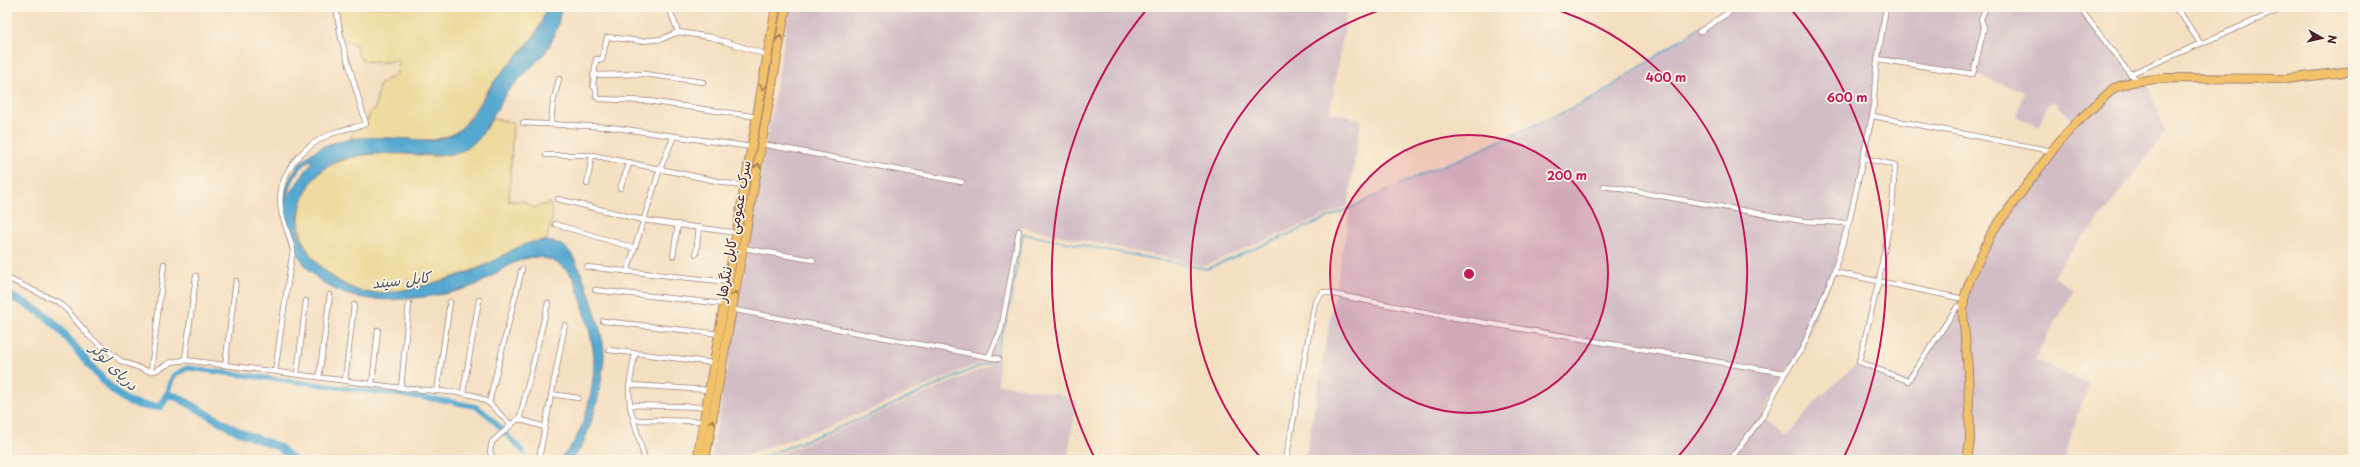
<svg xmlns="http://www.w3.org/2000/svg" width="2360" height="467" font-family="'Playpen Sans','Playpen Sans Arabic',sans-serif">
<rect width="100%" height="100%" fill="#fcf5e5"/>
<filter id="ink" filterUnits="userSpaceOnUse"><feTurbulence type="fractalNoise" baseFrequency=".025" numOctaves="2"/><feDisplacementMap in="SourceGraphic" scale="8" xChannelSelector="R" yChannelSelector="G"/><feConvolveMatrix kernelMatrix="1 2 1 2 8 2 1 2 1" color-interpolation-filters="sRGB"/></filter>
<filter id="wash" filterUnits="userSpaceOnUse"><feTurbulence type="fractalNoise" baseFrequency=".012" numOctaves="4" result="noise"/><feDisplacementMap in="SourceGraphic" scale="16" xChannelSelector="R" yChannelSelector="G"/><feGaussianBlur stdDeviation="0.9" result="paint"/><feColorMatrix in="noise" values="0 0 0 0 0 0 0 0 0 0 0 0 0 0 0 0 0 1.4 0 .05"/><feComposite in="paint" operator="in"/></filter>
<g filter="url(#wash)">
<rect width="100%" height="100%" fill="#f4dfc1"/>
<g fill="#d2bdc6" fill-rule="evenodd">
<path d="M 790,7 L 1348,7 L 1330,112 L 1361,120 L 1348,206 L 1204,266 L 1020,227 L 994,357 L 843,421 L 730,460 L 711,460 Z"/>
<path d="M 1729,7 L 2079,7 L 2130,74 L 2146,81 L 2166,132 L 2096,223 L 2070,251 L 2053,277 L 2074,289 L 2035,359 L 2089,384 L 2063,460 L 1305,460 L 1350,208 L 1426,172 L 1462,158 L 1594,98 ZM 1878,59 L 1973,74 L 2024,92 L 2016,116 L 2038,127 L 2048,104 L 2051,104 L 2054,101 L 2075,124 L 1992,232 L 1964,305 L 1957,307 L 1908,381 L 1859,362 L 1817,400 L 1788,436 L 1763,416 L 1785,373 L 1802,349 L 1834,272 L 1850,218 L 1873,112 Z"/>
<path d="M 994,359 L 999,359 L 998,384 L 1059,394 L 1077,402 L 1067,460 L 764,460 L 866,419 L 986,367 Z"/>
</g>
<g fill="#eeda9e" stroke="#9c7c64">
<path d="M 332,7 L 546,7 L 543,21 L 535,35 L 491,85 L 464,126 L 454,134 L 434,140 L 350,138 L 355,130 L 366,125 L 370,112 L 375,109 L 379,86 L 387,79 L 396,76 L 399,63 L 397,60 L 380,63 L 363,61 L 359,56 L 356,45 C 336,40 336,25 332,7 Z"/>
<path d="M 492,119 L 513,122 L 509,201 L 523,201 L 534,208 L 550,203 L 553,215 L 546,241 C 522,242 506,256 485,265 C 458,277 392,298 364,292 C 350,289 333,278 322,268 C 306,253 297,233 300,211 C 305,159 362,152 404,153 C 415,154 427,157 437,156 C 443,155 483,132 487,127 C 489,125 490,122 492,119 Z"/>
</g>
<path fill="#54a8d0" stroke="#4f647e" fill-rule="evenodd" d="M 546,7 L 561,7 L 558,25 L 551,43 L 544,54 L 507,92 L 479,139 L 464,150 L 453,154 C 414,158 370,146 333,163 C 320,169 312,180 306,192 C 301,204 296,218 299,231 C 306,259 337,286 364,292 C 391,298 461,277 486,265 C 506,255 522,240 546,241 C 555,242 563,244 569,251 C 582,266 605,336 604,355 C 603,383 591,439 572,460 L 557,460 C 583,445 595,387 594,359 C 594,344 579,286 571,275 C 565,267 557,262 548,259 C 519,250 499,276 473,286 C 454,293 434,296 414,298 C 353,305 306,292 287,227 C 281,206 283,188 295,170 C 322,132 370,137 410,139 C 422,140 435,142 447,137 C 472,128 483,94 500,75 C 512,60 526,49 536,33 C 541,24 544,17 546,7 ZM 312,160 L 312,162 L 287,198 C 287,189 301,162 312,160 Z"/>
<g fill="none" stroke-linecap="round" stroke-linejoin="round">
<g stroke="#54a8d0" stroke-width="1.5">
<path d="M 995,357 L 1006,322 L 1023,234 L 1207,269 L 1350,208 L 1426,172 L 1462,158 L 1594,98 L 1729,7"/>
<path d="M 523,452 L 530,460"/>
<path d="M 755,460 L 863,418 L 993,360"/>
</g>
<path stroke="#54a8d0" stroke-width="5" d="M 167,395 L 173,376 L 187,368 L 448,401 L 477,407 L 489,416 L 523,452"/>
<path stroke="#54a8d0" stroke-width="8" d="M 7,295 C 24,303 40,310 54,323 C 75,344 105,390 130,402 C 140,406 150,407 160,407 L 167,395 L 177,397 L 239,432 L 279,447 L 293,460"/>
</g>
</g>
<g filter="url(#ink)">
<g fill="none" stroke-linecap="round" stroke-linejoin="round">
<g stroke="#9f7f76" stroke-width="6">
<g id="minor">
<path d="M 669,7 L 678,32"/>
<path d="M 2079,7 L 2130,74 L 2139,80"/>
<path d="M 2173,7 L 2181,14 L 2200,43"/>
<path d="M 2262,7 L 2266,14"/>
<path d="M 2350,7 L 2353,13"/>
<path d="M 1699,32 L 1737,7"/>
<path d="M 1878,59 L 1973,74 L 1984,28 L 1981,19 L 1986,7"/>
<path d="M 2130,74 L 2286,7"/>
<path d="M 593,75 L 644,74 L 703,82"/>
<path d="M 1873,116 L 2052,151"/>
<path d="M 758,117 L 648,101 L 599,99 L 596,96 L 596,89 L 593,86 L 596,59 L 602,60 L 607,37 L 641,41 L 662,39 L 678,32 L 710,37 L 768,55"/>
<path d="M 523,123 L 610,127 L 752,147"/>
<path d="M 551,123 L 553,103 L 559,79"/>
<path d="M 762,144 L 962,182"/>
<path d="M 546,155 L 592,155 L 746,187"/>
<path d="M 1863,158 L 1895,165 L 1892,209 L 1879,280 L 1859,362 L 1908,381 L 1957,307 L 1964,305"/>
<path d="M 587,184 L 592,155"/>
<path d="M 1604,186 L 1803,221 L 1848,223"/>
<path d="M 620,188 L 630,162"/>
<path d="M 558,199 L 643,220 L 738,233"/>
<path d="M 555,224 L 634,248"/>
<path d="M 743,248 L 813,260"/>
<path d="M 696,254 L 699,227"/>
<path d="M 673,256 L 678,224"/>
<path d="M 587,267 L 729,282"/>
<path d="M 627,272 L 660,169 L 674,136"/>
<path d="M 1834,272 L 1964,299"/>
<path d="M 7,278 L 58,302 L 68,311 L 89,336 L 121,361 L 148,371 L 155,371 L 172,362 L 185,360 L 401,388 L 463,393 L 476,396 L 489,403 L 510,424"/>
<path d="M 595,290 L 725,304"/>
<path d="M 730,309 L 999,359"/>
<path d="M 603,321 L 720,334"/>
<path d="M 609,350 L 715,363"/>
<path d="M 635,353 L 629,387 L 630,407 L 645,460"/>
<path d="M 989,356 L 1001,330 L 1019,231"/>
<path d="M 185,360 L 196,276"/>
<path d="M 225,365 L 236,281"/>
<path d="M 151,371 L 164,264"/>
<path d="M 275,372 C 281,331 286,291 293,251 C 293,246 282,218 281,210 C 275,173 305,142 339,131 C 348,128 357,127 366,124 L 341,38 L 336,7"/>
<path d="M 297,374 L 306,301"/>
<path d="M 319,377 L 330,295"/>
<path d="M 345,380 L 354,305"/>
<path d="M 372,384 L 378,330"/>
<path d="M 630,385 L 710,390"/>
<path d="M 401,388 L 409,303"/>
<path d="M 437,391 L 450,302"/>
<path d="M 463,393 L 479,300"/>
<path d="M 551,394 L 578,398"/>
<path d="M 489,403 L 522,269"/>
<path d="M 631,405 L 707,407"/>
<path d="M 518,419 L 545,427 L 565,325"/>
<path d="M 634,420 L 704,421"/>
<path d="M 540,453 L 545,427"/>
<path d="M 494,460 L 490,452 L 492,442 L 520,417 L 548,303"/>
<path d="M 577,460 L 578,460"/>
<path d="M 1286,460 L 1315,302 L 1323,292 L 1439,315 L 1785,373"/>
<path d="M 1730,460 L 1763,416 L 1785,373 L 1802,349 L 1834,272 L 1850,218 L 1873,112 L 1876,69 L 1886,7"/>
</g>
</g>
<g stroke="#9f7f76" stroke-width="10">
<g id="trunk">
<path d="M 697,460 L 776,7"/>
<path d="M 705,460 L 786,7"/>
<path d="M 1967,460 L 1970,440 L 1968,370 L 1963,314 L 1964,299 L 1971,277 L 1992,232 L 2058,143 L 2076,123 L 2114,88 L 2131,82 L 2164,78 L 2286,79 L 2353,71"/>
</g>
</g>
<use href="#minor" stroke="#fff" stroke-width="4.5"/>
<use href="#trunk" stroke="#f2c26a" stroke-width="8"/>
</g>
<defs><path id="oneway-chevron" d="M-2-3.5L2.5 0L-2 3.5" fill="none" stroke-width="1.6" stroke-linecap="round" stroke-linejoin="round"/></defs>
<g stroke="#9e704a">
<use href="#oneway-chevron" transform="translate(780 38) rotate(-80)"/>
<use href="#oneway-chevron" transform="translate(763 87) rotate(99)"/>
<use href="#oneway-chevron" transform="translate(758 166) rotate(-80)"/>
<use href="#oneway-chevron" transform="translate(735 294) rotate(-80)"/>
<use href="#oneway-chevron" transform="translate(712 422) rotate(-80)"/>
</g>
</g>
<circle cx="1469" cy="274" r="139" fill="#c2185b" fill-opacity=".12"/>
<g fill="none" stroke="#c2185b" stroke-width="2">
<circle cx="1469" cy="274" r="139"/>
<path d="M1261 458A278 278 0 0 1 1390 7M1548 7A278 278 0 0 1 1677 458"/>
<path d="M1094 457A417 417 0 0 1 1147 9M1791 9A417 417 0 0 1 1844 457"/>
</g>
<g text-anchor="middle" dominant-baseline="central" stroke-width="3.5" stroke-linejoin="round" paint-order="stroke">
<g font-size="14" fill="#4a1f2b" stroke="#fcf5e5">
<text transform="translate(733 231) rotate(-80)">سرک عمومی کابل ننگرهار</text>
</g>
<g font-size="15" font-style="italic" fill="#4e566d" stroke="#fcf5e5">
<text transform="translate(401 279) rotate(-6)">کابل سيند</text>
<text transform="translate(115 366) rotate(45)">دریای لوگر</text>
</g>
</g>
<circle cx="1469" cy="274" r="6" fill="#c2185b" stroke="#fcf5e5" stroke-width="2"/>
<g font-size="12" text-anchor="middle" font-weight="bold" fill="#c2185b" stroke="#fcf5e5" stroke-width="3.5" stroke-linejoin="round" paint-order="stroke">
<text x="1666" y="82">400 m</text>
<text x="1847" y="102">600 m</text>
<text x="1567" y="180">200 m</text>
</g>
<rect width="2360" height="467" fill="none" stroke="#fcf5e5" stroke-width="24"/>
<g transform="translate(2322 38) rotate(98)" stroke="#fcf5e5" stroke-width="3" paint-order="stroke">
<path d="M0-3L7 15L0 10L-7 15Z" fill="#4a1f2b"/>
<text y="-6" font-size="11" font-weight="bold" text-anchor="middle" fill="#4a1f2b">N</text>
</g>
</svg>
